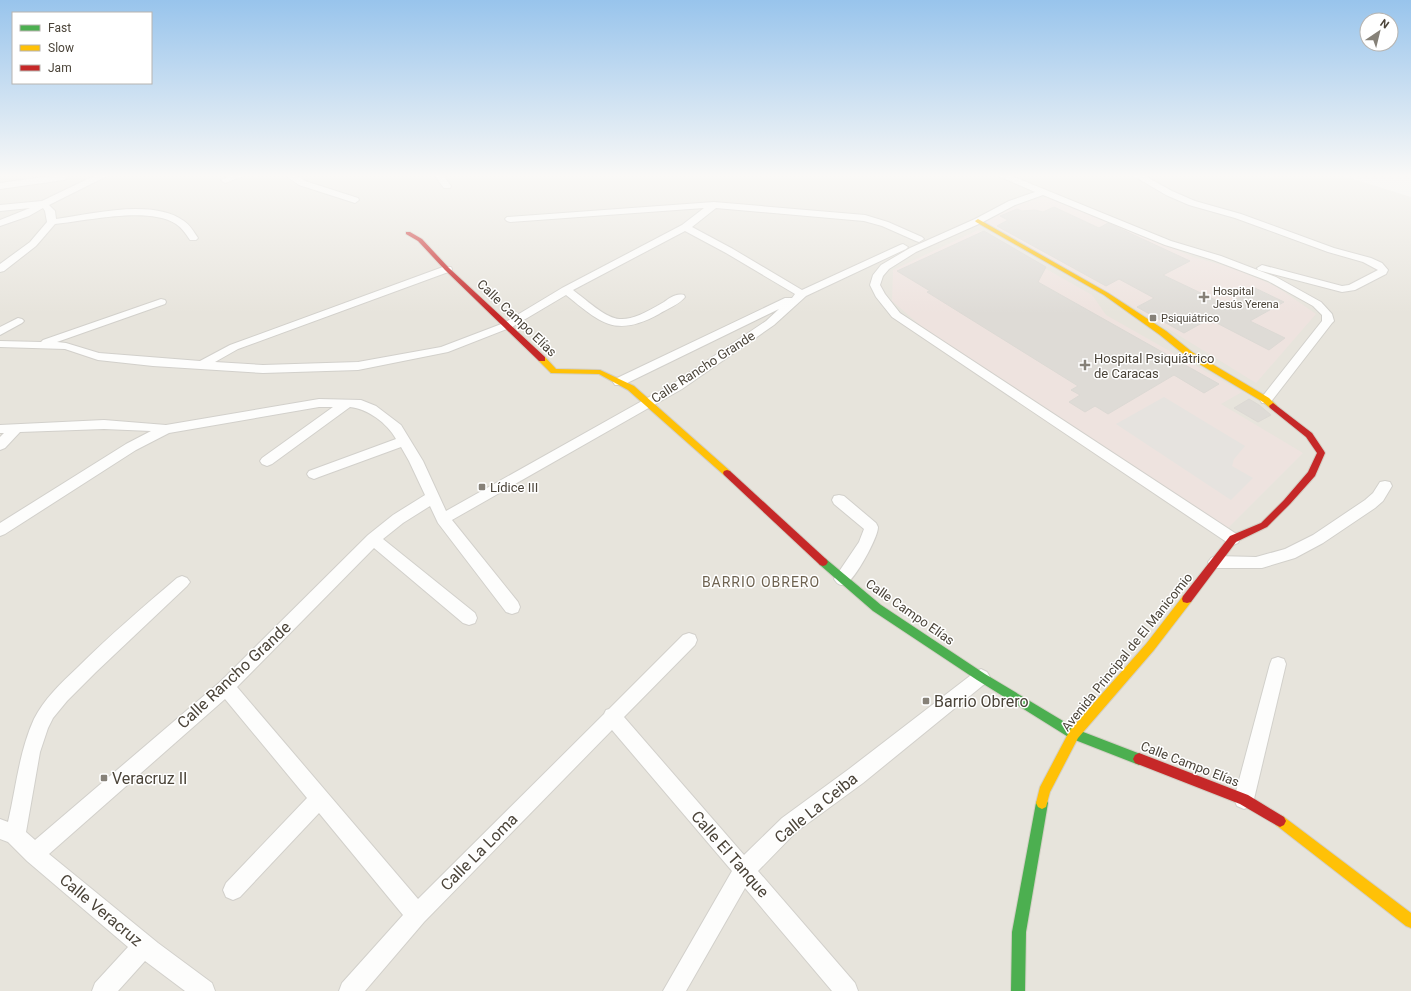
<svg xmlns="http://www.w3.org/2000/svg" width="1411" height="991" font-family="Roboto,sans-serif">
<rect width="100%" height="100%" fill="#f4f2ee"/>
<path fill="#e7e4dc" d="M 0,175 L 1336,175 L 1350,178 L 1411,197 L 1411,991 L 0,991 Z"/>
<g fill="#eee3df">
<path d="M 1050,196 L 1193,257 L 1237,269 L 1277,287 L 1316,314 L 1256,383 L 1133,307 L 986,222 L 1013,205 Z"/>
<path d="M 978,230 L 1092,295 L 1106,315 L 1242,392 L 1221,404 L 1303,453 L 1227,529 L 935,338 L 892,301 L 893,270 Z"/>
</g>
<path fill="#e6e3df" d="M 1164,397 L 1245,446 L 1234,459 L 1232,466 L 1253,478 L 1231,500 L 1116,424 Z"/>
<g fill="#dedbd6" stroke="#dcd9d4">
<path d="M 1054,207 L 1099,228 L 1108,223 L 1190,261 L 1163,275 L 1226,305 L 1255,288 L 1284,302 L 1250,321 L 1285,338 L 1269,350 L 1209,319 L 1184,333 L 1137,307 L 1154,298 L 1119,279 L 1106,286 L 997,226 L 1008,220 L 1000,216 L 1017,209 L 1022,211 L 1035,210 L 1043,212 Z"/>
<path d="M 984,231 L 1046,267 L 1038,282 L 1219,384 L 1204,393 L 1174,375 L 1108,414 L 1095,406 L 1085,412 L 1069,402 L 1080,395 L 1071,390 L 1078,386 L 927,292 L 930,291 L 897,271 Z"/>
<path d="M 1249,399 L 1259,405 L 1271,415 L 1258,422 L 1234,408 Z"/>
</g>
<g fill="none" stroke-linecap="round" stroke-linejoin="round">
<g stroke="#d2d0cb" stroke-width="2">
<g id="street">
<path d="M 57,175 L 67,175 L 68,177 L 64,180 L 0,189 L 0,183 Z"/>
<path d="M 96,175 L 109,175 L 49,205 L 55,211 L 56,219 C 91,214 153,198 184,221 C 190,225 194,232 198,238 L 196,240 L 190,240 C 186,234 182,228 176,224 C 148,206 87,221 55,224 L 36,246 L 4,271 L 0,272 L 0,264 L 30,242 L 47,222 L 45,211 L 43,208 L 29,216 L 0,226 L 0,220 L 30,208 L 0,211 L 0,205 L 42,201 Z"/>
<path d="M 231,175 L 246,175 L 225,183 L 221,180 Z"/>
<path d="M 285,175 L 296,175 L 305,181 L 358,198 L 359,200 L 355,203 L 352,202 L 299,185 Z"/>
<path d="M 434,175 L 443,175 L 451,186 L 450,188 L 444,188 Z"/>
<path d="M 996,175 L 1009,175 L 1171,241 L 1221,256 L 1276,277 L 1321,302 L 1332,314 L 1334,321 L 1332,323 L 1270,403 L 1262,403 L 1260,400 L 1262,397 L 1322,321 L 1322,315 L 1313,306 L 1268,281 L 1213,260 L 1165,245 L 1043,195 L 1015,205 L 981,223 L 916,252 L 889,269 L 883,276 L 880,285 L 885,294 L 900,313 L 1238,535 L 1240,539 L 1238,543 L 1233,545 L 1228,543 L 892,317 L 876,297 L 870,285 L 873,275 L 881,265 L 910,248 L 975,219 L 1009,201 L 1035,192 Z"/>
<path d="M 1132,175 L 1143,175 L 1172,191 L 1195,201 L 1241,214 L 1334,248 L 1371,258 L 1382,263 L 1388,270 L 1386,274 L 1355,290 L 1342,292 L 1258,270 L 1257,268 L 1262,265 L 1342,286 L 1349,285 L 1378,270 L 1363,262 L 1328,252 L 1235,218 L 1189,205 L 1166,195 Z"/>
<path d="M 714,202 L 865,215 L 888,222 L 922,237 L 924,239 L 919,242 L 916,241 L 882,226 L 864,221 L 716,208 L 692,227 L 733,249 L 802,290 L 900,245 L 903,244 L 908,247 L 906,249 L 806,296 L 774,325 L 682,389 L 452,520 L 518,602 L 520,607 L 518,612 L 512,614 L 506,612 L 438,523 L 430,506 L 403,523 L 383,539 L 475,613 L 477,618 L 475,623 L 469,625 L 463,623 L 374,548 L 237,687 L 418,899 L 604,714 L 606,710 L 609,709 L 683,635 L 689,633 L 695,635 L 697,640 L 695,645 L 624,717 L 744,855 L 782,818 L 849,769 L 975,672 L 981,669 L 987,672 L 990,677 L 987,682 L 863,783 L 796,832 L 758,871 L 855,983 L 858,991 L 832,991 L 745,888 L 686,991 L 663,991 L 732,871 L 612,730 L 424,922 L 365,991 L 339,991 L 342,983 L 403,915 L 319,813 L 240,897 L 233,900 L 226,897 L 223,890 L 226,883 L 307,798 L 225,699 L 49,854 L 158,943 L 212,983 L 215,991 L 185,991 L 145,961 L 118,991 L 92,991 L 95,983 L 128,947 L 27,861 L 8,842 L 0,839 L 0,819 L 8,822 C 16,788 19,752 34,719 C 44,699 61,683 77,668 C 109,636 143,607 177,578 L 182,576 L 187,578 L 190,582 L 187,586 L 96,672 L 67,701 L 53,718 L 48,728 L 40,752 L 26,832 L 35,840 L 220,682 L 368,535 L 393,515 L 425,495 L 409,461 L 401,447 L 319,477 L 314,479 L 309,477 L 307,474 L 309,471 L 396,439 C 387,423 368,409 350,407 L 272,464 L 267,466 L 262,464 L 260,461 L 262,458 L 333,407 L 319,407 L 169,433 L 136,450 L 5,534 L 0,536 L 0,523 L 126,444 L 151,431 L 104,429 L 20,432 L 5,448 L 0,450 L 0,437 L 4,433 L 0,433 L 0,425 L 104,420 L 166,425 L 319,399 L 361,400 L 376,406 L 401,425 L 423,461 L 446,511 L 674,383 L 766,321 L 779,309 L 623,385 L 615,385 L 613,382 L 615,379 L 785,298 L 792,298 L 795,294 L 726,253 L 685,231 L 573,290 C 614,322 617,330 664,302 C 670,298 676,293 684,295 L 685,297 C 680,304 667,309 659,314 C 615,338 601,323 566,295 L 512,327 L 448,352 L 358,370 L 263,373 L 153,366 L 98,360 L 65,349 L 0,347 L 0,341 L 41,342 L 43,340 L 161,299 L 165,300 L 166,302 L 165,304 L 57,342 L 66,343 L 99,353 L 200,361 L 230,345 L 443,267 L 451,267 L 452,269 L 451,271 L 238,349 L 215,362 L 263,365 L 358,362 L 441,347 L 504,323 L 562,288 L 682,225 L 704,208 L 510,222 L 507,221 L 505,219 L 507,217 Z"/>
<path d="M 18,318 L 22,319 L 24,321 L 22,323 L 0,335 L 0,327 Z"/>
<path d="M 1385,481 L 1390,482 L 1392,486 L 1383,501 L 1375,508 L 1323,543 L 1295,558 L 1262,568 L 1216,568 L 1211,566 L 1208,562 L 1211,558 L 1216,556 L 1256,557 L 1285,549 L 1313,535 L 1365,500 L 1373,493 L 1380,482 Z"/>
<path d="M 839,495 L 844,496 L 876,523 L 878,527 C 878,538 855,579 846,584 C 842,586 840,585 837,583 L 834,579 L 859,542 L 864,529 L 834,504 L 832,500 L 834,496 Z"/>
<path d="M 1278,657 L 1284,659 L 1286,664 L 1254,799 L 1251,806 L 1244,809 L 1237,806 L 1234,799 L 1270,664 L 1272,659 Z"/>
</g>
</g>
<g stroke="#d3cfc5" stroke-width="2">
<g id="fast">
<path d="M 823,558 L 826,559 L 881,605 L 985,674 L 1078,730 L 1143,755 L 1145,759 L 1143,763 L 1139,765 L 1070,738 L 977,680 L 873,611 L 820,565 L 818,562 L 820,559 Z"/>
<path d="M 1042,797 L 1046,799 L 1048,803 L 1026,932 L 1025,991 L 1011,991 L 1012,932 L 1036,803 L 1038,799 Z"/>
</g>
</g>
<g stroke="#d3cfc5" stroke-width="2">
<g id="slow">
<path d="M 978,219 L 1108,293 L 1166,331 L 1192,352 L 1269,398 L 1277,406 L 1276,408 L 1270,408 L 1263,402 L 1186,356 L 1160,335 L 1104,295 L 976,222 L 975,221 Z"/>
<path d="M 539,357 L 545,357 L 556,369 L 600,370 L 634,386 L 730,471 L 731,473 L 730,475 L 724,475 L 628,390 L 599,374 L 551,373 L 539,361 Z"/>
<path d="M 1187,595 L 1191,596 L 1192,599 L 1191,602 L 1154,650 L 1078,738 L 1050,792 L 1046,807 L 1042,809 L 1038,807 L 1036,803 L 1040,787 L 1070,730 L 1146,644 L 1183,596 Z"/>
<path d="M 1280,815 L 1284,817 L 1411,913 L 1411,928 L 1406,926 L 1276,825 L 1274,821 L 1276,817 Z"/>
</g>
</g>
<g stroke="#d3cfc5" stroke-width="2">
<g id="jam">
<path d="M 406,232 L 410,232 L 422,239 L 449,268 L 545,357 L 545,361 L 539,361 L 445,270 L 418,241 L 406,234 Z"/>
<path d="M 1273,403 L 1312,433 L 1324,451 L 1325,453 L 1315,476 L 1290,504 L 1267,527 L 1236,542 L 1191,602 L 1187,603 L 1183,602 L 1182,599 L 1183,596 L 1230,536 L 1261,523 L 1284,500 L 1308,472 L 1317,453 L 1306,437 L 1270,408 L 1269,406 Z"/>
<path d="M 727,470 L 730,471 L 826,559 L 828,562 L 826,565 L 823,566 L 820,565 L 724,475 L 723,473 L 724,471 Z"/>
<path d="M 1139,753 L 1248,795 L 1284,817 L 1286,821 L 1284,825 L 1280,827 L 1276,825 L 1240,804 L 1135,763 L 1133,759 L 1135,755 Z"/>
</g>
</g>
<use href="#street" fill="#fdfdfc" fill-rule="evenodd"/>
<use href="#fast" fill="#4caf50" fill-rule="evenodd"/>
<use href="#slow" fill="#ffc107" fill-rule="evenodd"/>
<use href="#jam" fill="#c62828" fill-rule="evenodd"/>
</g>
<linearGradient id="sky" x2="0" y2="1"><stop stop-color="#98c4ec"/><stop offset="0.56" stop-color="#faf9f7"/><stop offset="1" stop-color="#faf9f7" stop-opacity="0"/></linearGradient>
<rect width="1411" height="314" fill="url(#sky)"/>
<g fill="#868178" stroke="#fff" stroke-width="1.5">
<path d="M1202 291h4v4h4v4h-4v4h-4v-4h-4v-4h4z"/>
<rect x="1149" y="314" width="8" height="8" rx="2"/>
<path d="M1083 359h4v4h4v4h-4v4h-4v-4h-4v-4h4z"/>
<rect x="478" y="483" width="8" height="8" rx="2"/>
<rect x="922" y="697" width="8" height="8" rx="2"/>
<rect x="100" y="774" width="8" height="8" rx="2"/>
</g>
<g text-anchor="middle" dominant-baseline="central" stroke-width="3" stroke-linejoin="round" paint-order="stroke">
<g font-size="11" fill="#4b4439" stroke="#fff" text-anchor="start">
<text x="1213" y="291">Hospital<tspan x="1213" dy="13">Jesús Yerena</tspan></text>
<text x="1161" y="318">Psiquiátrico</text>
</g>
<g font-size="13" fill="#4b4439" stroke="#fff">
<text transform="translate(517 318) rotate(44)">Calle Campo Elías</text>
<text transform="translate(703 367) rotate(-33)">Calle Rancho Grande</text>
<text transform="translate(910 612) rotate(35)">Calle Campo Elías</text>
<text transform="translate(1127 652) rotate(-51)">Avenida Principal de El Manicomio</text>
<text transform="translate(1190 764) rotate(21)">Calle Campo Elías</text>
</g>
<g font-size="13" fill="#4b4439" stroke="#fff" text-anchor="start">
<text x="1094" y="358">Hospital Psiquiátrico<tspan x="1094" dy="15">de Caracas</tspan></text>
<text x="490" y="487">Lídice III</text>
</g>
<g font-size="14" letter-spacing="1" fill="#6e6250" stroke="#fff">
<text x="761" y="582">BARRIO OBRERO</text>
</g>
<g font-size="16" fill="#4b4439" stroke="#fff">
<text transform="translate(234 675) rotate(-43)">Calle Rancho Grande</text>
<text transform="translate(816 808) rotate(-39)">Calle La Ceiba</text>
<text transform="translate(479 852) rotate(-45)">Calle La Loma</text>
<text transform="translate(730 854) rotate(49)">Calle El Tanque</text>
<text transform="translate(101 910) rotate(40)">Calle Veracruz</text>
</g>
<g font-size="16" fill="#4b4439" stroke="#fff" text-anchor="start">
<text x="934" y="701">Barrio Obrero</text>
<text x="112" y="778">Veracruz II</text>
</g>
</g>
<rect x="12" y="12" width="140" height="72" fill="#ffffff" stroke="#b7b4b0"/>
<rect x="20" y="25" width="20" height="6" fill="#4caf50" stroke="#b7b4b0"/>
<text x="48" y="32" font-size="12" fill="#4b4439">Fast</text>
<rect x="20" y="45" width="20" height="6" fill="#ffc107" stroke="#b7b4b0"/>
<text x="48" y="52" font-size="12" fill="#4b4439">Slow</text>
<rect x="20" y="65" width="20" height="6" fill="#c62828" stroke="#b7b4b0"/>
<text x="48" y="72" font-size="12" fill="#4b4439">Jam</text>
<g transform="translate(1379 32) rotate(35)"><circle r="19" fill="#ffffff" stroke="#b7b4b0"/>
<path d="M0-3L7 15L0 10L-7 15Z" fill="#868178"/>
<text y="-6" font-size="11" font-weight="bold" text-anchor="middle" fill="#4b4439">N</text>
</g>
</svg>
